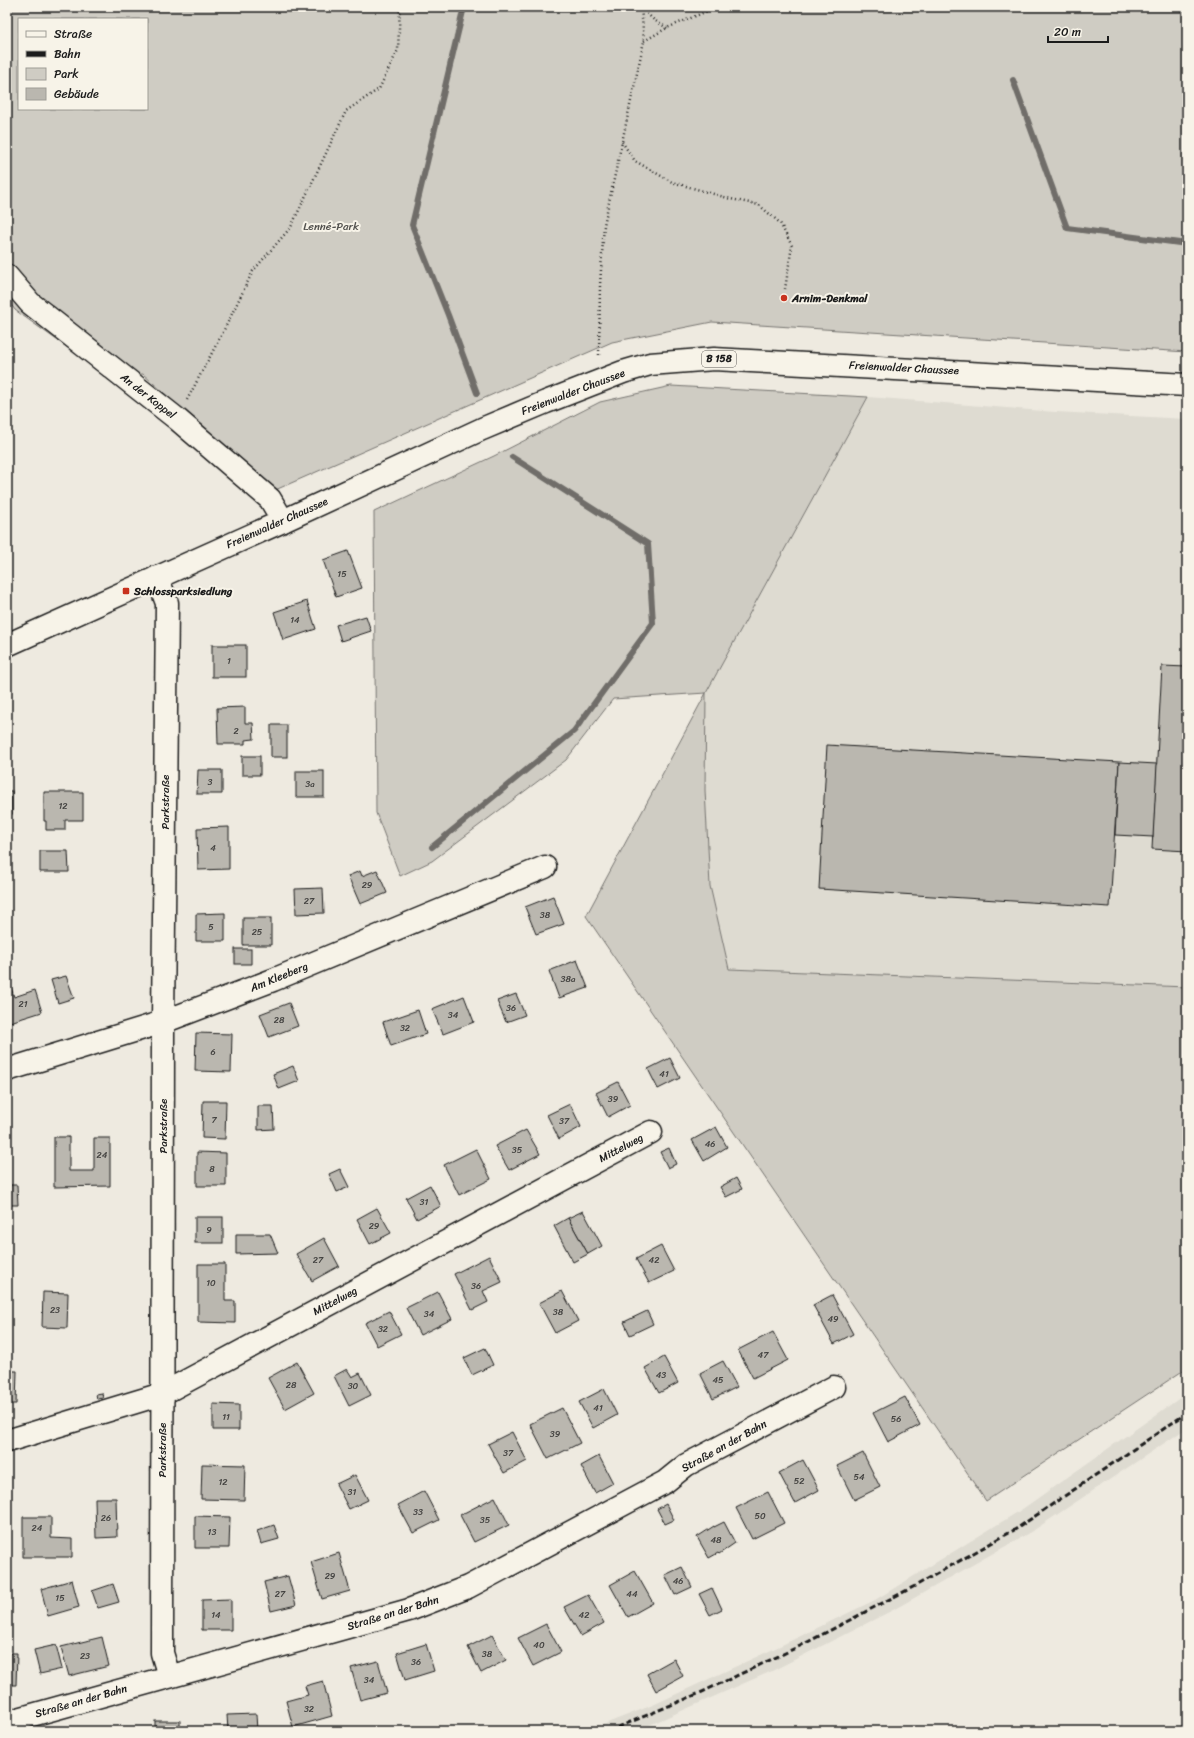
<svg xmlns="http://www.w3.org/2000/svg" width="1194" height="1738" font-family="Sriracha,sans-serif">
<rect width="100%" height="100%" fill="#eeeae0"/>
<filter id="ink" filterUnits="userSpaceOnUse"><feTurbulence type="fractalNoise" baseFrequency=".025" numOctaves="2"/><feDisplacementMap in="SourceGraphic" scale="8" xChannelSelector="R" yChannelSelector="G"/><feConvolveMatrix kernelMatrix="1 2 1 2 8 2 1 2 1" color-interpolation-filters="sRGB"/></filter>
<g filter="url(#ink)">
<g fill="#dedbd1">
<path d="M 868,397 L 1056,412 L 1187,419 L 1187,987 L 729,969 L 710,886 L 705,790 L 706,693 Z"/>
<path d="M 1187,1393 L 1187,1428 L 1034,1530 L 893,1610 L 772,1671 L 636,1731 L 587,1731 L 653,1705 L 782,1645 L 875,1600 L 1021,1510 Z"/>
</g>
<g fill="#cfccc3" stroke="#767470" fill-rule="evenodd">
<path d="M 7,7 L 1187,7 L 1187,352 L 712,322 L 612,342 L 273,491 L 143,374 L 107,376 L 15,310 L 7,299 ZM 19,19 L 147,19 L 147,109 L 19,109 Z"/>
<path d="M 671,386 L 868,397 L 706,693 L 705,790 L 710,886 L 729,969 L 1187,987 L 1187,1368 L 986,1501 L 586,916 L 706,693 L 613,699 L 566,760 L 432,861 L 400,876 L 376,813 L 374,512 L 494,456 L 600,402 Z"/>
</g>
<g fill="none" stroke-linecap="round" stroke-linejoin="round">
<g stroke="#6f6d69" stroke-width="6">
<path d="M 464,7 L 412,225 L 448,315 L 477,393"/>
<path d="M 1013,80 L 1067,228 L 1187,244"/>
<path d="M 432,847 L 574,731 L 653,623 L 648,544 L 512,457"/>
</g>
</g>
<g fill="#bab7af" stroke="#1c1c1c">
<path d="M 348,551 L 362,588 L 336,597 L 323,560 Z"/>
<path d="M 307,601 L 316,629 L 283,640 L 274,612 Z"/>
<path d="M 366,616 L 371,631 L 341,641 L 336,625 Z"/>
<rect x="212" y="645" width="34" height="32"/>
<path d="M 1162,666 L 1187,667 L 1187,851 L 1152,849 Z"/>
<path d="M 245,707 L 245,723 L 253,723 L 254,739 L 245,740 L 245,744 L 218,744 L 217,708 Z"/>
<rect x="271" y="725" width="16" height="32"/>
<path d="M 827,745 L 1119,762 L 1110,907 L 819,889 Z"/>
<rect x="242" y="756" width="18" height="19"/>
<path d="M 1119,762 L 1157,764 L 1153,837 L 1115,835 Z"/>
<path d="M 198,770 L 222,770 L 222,794 L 197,794 Z"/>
<rect x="296" y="771" width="28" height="26"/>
<rect x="7" y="791" width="5" height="23"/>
<path d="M 44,792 L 83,792 L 83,820 L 65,820 L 65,830 L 46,830 L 46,821 L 44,821 Z"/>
<path d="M 229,827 L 229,869 L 198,870 L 197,828 Z"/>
<path d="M 40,851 L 68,851 L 69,872 L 40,872 Z"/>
<path d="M 377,870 L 387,893 L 360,904 L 348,876 L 360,871 L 362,876 Z"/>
<path d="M 323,888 L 324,913 L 296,914 L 295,889 Z"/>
<path d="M 553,896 L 564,924 L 536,934 L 525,907 Z"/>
<path d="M 225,913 L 225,941 L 196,941 L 196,914 Z"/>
<rect x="243" y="918" width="28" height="27"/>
<rect x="235" y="949" width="16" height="15"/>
<path d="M 577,960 L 588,988 L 559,998 L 549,971 Z"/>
<path d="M 7,974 L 14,997 L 35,990 L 42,1012 L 7,1023 Z"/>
<path d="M 66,976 L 74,998 L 58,1003 L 51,980 Z"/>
<path d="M 516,994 L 525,1015 L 506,1022 L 497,1001 Z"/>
<path d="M 464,996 L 474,1022 L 443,1034 L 432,1009 Z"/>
<path d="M 289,1003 L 298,1026 L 269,1037 L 260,1014 Z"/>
<path d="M 418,1010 L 426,1034 L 391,1046 L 383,1022 Z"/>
<path d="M 196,1033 L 232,1034 L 231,1072 L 195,1071 Z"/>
<path d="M 670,1058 L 680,1078 L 658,1089 L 648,1069 Z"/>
<path d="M 293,1066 L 299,1081 L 279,1089 L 273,1074 Z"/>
<path d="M 618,1082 L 630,1105 L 608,1117 L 596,1093 Z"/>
<path d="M 203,1101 L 226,1101 L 225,1139 L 202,1138 Z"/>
<path d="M 570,1104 L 581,1127 L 559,1139 L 547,1115 Z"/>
<path d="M 258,1106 L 273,1106 L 274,1129 L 258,1130 Z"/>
<path d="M 716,1127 L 727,1147 L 704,1161 L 692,1140 Z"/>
<path d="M 526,1130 L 540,1154 L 509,1170 L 495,1146 Z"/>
<path d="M 54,1137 L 69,1137 L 69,1171 L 94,1171 L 94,1138 L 110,1138 L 110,1186 L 54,1187 Z"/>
<path d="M 669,1148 L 676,1164 L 668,1168 L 660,1152 Z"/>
<path d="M 476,1149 L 491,1179 L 459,1195 L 444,1165 Z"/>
<path d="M 197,1152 L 226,1153 L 226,1186 L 197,1186 Z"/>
<path d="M 340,1169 L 349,1187 L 337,1192 L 329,1174 Z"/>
<path d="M 736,1178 L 742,1189 L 726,1197 L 720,1187 Z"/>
<path d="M 7,1185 L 17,1185 L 18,1205 L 7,1205 Z"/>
<path d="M 430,1185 L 441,1206 L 417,1219 L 406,1198 Z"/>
<path d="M 377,1208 L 391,1233 L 370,1244 L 357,1219 Z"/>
<path d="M 583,1211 L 602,1246 L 588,1254 L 568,1218 Z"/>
<rect x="195" y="1217" width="28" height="26"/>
<path d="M 568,1218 L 588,1254 L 573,1262 L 554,1226 Z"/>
<path d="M 236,1234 L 270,1234 L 278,1253 L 236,1254 Z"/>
<path d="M 324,1238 L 339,1266 L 312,1281 L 296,1254 Z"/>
<path d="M 661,1246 L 674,1271 L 649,1283 L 636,1259 Z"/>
<path d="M 489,1256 L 502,1282 L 483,1291 L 488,1302 L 472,1310 L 454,1274 Z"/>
<path d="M 198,1264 L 225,1264 L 225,1301 L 235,1301 L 235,1323 L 198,1322 Z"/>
<path d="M 562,1291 L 578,1321 L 555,1333 L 539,1303 Z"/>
<path d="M 43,1292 L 68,1293 L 67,1328 L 42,1327 Z"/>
<path d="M 438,1292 L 452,1319 L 420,1335 L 406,1308 Z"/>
<path d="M 832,1295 L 853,1334 L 834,1344 L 813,1305 Z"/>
<path d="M 389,1311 L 401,1334 L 377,1346 L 365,1323 Z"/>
<path d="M 647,1311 L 653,1324 L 630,1335 L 624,1322 Z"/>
<path d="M 773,1332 L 788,1360 L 753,1378 L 738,1350 Z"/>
<path d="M 485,1348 L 493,1365 L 472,1375 L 464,1358 Z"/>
<path d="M 664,1357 L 678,1383 L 659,1393 L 645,1368 Z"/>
<path d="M 723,1361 L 737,1387 L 713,1399 L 700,1373 Z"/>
<path d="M 297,1362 L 314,1393 L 285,1409 L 268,1378 Z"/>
<path d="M 347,1369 L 352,1377 L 360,1373 L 371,1395 L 349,1406 L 334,1376 Z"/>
<path d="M 7,1371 L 17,1371 L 16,1404 L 7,1404 Z"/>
<path d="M 604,1389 L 617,1415 L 593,1428 L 579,1402 Z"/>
<path d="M 102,1393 L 103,1398 L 97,1399 L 96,1394 Z"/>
<path d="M 905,1397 L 920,1425 L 888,1442 L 873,1413 Z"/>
<path d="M 213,1404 L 239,1405 L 239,1430 L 213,1430 Z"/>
<path d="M 562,1408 L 580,1443 L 548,1459 L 530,1424 Z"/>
<path d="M 512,1432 L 527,1461 L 504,1473 L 488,1444 Z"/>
<path d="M 863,1453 L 880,1487 L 854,1500 L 837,1466 Z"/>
<path d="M 599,1456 L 613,1483 L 595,1493 L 581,1466 Z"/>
<path d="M 803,1460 L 819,1490 L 795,1503 L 779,1473 Z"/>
<path d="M 202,1464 L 245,1465 L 244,1500 L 201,1499 Z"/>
<path d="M 355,1475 L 368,1500 L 349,1509 L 336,1484 Z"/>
<path d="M 424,1491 L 439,1520 L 413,1533 L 398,1505 Z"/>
<path d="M 768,1492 L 784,1523 L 752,1539 L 736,1508 Z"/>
<path d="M 495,1497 L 509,1525 L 474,1542 L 460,1515 Z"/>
<path d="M 95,1498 L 116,1498 L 117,1537 L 96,1538 Z"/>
<path d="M 666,1504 L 674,1520 L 665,1524 L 657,1509 Z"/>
<path d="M 195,1516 L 230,1517 L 229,1548 L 195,1548 Z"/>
<path d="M 23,1517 L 51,1517 L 51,1538 L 72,1539 L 72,1557 L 23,1557 Z"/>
<path d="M 724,1522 L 735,1543 L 719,1554 L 718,1553 L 709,1558 L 697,1537 L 714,1526 L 714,1527 Z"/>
<path d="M 274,1525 L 279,1539 L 261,1544 L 257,1531 Z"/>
<path d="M 339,1553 L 350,1591 L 322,1599 L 311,1562 Z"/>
<path d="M 682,1567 L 692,1587 L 675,1595 L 665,1575 Z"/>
<path d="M 635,1571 L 653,1603 L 628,1617 L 610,1585 Z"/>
<path d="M 288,1576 L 296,1605 L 271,1611 L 264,1582 Z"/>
<path d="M 72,1580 L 79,1607 L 48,1616 L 41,1589 Z"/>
<path d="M 113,1584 L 119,1602 L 98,1608 L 92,1591 Z"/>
<path d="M 712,1588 L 722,1609 L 710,1615 L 699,1594 Z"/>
<path d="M 588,1595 L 604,1623 L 581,1636 L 564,1607 Z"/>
<path d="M 231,1599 L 231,1630 L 202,1630 L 202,1600 Z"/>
<path d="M 546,1624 L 561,1652 L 533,1666 L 518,1638 Z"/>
<path d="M 492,1635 L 506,1660 L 481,1673 L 468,1647 Z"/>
<path d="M 102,1637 L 109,1666 L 69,1676 L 61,1647 Z"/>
<path d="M 426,1644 L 434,1671 L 405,1680 L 397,1653 Z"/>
<path d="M 56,1645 L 62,1669 L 40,1674 L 34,1650 Z"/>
<path d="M 7,1653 L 17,1653 L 16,1685 L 7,1685 Z"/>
<path d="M 674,1659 L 683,1676 L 656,1691 L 647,1674 Z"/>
<path d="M 378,1661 L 387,1693 L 360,1700 L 351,1668 Z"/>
<path d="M 323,1681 L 332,1716 L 293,1727 L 286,1701 L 308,1695 L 305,1686 Z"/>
<path d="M 256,1714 L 257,1731 L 228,1731 L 227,1715 Z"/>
<rect x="155" y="1721" width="25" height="10"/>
</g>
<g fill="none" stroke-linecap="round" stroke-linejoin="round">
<g stroke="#1c1c1c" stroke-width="25">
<g id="minor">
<path d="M 7,276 L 30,303 L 177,419 L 270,499 L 283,521"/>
<path d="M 157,577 L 167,603 L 163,1022 L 162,1653 L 169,1676"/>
<path d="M 7,1070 L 163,1022 L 273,980 L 545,867"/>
<path d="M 7,1441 L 162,1394 L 651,1132"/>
<path d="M 7,1722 L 409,1610 L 468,1587 L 665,1482 L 686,1465 L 834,1387"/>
</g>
</g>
<g stroke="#1c1c1c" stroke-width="25">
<path id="major" d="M 7,645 L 283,521 L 482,429 L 546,402 L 623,372 L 650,364 L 714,359 L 1187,385"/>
</g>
<g stroke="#1c1c1c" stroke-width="2.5" stroke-dasharray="1 3" stroke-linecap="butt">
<path d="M 641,8 L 654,20 L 667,28"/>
<path d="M 644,41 L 667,28 L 717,7"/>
<path d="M 622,142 L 635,161 L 672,182 L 731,199 L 759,205 L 780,223 L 792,246 L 785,289"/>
<path d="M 599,355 L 600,285 L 604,225 L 644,41 L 641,7"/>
<path d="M 187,400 L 223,332 L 253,271 L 291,227 L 346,111 L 379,89 L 398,50 L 400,7"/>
</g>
<use href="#minor" stroke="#f7f3e8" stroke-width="22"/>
<use href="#major" stroke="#f7f3e8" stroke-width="22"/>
<path stroke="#1c1c1c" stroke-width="3" stroke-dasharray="6 3" stroke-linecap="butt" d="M 609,1731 L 700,1693 L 800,1646 L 915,1586 L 1016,1529 L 1187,1413"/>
</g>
</g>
<g fill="#c8321e" stroke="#f7f3e8" stroke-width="1.5">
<circle cx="784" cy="298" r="4"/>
<rect x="122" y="587" width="8" height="8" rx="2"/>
</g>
<g text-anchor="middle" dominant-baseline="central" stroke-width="4" stroke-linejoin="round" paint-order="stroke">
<g font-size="9" fill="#444341">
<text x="342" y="574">15</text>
<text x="295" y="620">14</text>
<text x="229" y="661">1</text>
<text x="236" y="731">2</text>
<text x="210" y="782">3</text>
<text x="310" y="784">3a</text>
<text x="63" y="806">12</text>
<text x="213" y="848">4</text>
<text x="367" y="885">29</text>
<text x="309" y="901">27</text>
<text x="545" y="915">38</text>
<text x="211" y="927">5</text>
<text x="257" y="932">25</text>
<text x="568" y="979">38a</text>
<text x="23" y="1004">21</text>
<text x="511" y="1008">36</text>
<text x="453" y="1015">34</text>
<text x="279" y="1020">28</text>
<text x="405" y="1028">32</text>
<text x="213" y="1052">6</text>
<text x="664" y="1074">41</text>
<text x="613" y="1099">39</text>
<text x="214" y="1120">7</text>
<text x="564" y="1121">37</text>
<text x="710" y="1144">46</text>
<text x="517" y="1150">35</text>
<text x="102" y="1155">24</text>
<text x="212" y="1169">8</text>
<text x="424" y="1202">31</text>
<text x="374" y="1226">29</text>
<text x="209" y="1230">9</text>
<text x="318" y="1260">27</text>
<text x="654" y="1260">42</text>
<text x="211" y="1283">10</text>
<text x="476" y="1286">36</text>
<text x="55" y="1310">23</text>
<text x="558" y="1312">38</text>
<text x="429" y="1314">34</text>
<text x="833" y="1319">49</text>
<text x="383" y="1329">32</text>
<text x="763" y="1355">47</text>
<text x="661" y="1375">43</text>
<text x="718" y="1380">45</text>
<text x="291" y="1385">28</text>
<text x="353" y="1386">30</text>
<text x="598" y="1408">41</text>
<text x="226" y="1417">11</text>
<text x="896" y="1419">56</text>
<text x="555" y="1434">39</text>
<text x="508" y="1453">37</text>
<text x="859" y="1477">54</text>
<text x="799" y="1481">52</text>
<text x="223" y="1482">12</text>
<text x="352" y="1492">31</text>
<text x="418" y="1512">33</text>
<text x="760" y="1516">50</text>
<text x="106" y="1518">26</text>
<text x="485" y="1520">35</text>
<text x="37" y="1528">24</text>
<text x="212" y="1532">13</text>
<text x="716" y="1540">48</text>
<text x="330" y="1576">29</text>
<text x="678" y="1581">46</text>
<text x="280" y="1594">27</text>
<text x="632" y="1594">44</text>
<text x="60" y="1598">15</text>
<text x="216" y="1615">14</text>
<text x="584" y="1615">42</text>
<text x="539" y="1645">40</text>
<text x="487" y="1654">38</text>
<text x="85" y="1656">23</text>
<text x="416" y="1662">36</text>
<text x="369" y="1680">34</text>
<text x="309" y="1709">32</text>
</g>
<rect fill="#f7f3e8" stroke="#5e5c59" stroke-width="1" x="702" y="351" width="34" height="16" rx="3"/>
<g font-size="10" font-weight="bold" fill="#1c1c1c">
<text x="719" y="359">B 158</text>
</g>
<g font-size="11" fill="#52514e" stroke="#f7f3e8">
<text x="331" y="226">Lenné-Park</text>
</g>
<g font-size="11" font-weight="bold" fill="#1c1c1c" stroke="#f7f3e8" text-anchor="start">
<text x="792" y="298">Arnim-Denkmal</text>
<text x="134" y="591">Schlossparksiedlung</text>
</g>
<g font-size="11" fill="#1c1c1c" stroke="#f7f3e8">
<text transform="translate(904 368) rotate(3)">Freienwalder Chaussee</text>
<text transform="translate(573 392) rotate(-21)">Freienwalder Chaussee</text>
<text transform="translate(148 396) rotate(38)">An der Koppel</text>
<text transform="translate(277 523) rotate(-24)">Freienwalder Chaussee</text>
<text transform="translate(165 802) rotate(-90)">Parkstraße</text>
<text transform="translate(279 977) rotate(-22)">Am Kleeberg</text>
<text transform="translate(163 1126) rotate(-90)">Parkstraße</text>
<text transform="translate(621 1148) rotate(-28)">Mittelweg</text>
<text transform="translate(335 1301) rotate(-28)">Mittelweg</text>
<text transform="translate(724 1446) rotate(-29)">Straße an der Bahn</text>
<text transform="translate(162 1450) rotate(-90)">Parkstraße</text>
<text transform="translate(393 1613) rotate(-17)">Straße an der Bahn</text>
<text transform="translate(81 1701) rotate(-16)">Straße an der Bahn</text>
</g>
</g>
<rect width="1194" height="1738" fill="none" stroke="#f7f3e8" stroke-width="24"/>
<rect x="12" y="12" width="1170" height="1714" fill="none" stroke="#1c1c1c" stroke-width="1.5" filter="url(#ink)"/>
<rect x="18" y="18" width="130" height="92" fill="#f7f3e8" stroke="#9f9d96"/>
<rect x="26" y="31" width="20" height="6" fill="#f7f3e8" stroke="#9f9d96"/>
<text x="54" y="38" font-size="12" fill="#1c1c1c">Straße</text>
<rect x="26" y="51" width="20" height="6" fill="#1c1c1c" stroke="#9f9d96"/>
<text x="54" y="58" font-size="12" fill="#1c1c1c">Bahn</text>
<rect x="26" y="68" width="20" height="12" fill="#cfccc3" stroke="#9f9d96"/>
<text x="54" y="78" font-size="12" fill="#1c1c1c">Park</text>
<rect x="26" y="88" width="20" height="12" fill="#bab7af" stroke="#9f9d96"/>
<text x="54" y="98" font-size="12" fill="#1c1c1c">Gebäude</text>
<path d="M1048 36v6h60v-6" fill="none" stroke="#1c1c1c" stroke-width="2"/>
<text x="1054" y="36" font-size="12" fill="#1c1c1c" stroke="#f7f3e8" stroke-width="3" paint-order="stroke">20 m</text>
</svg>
